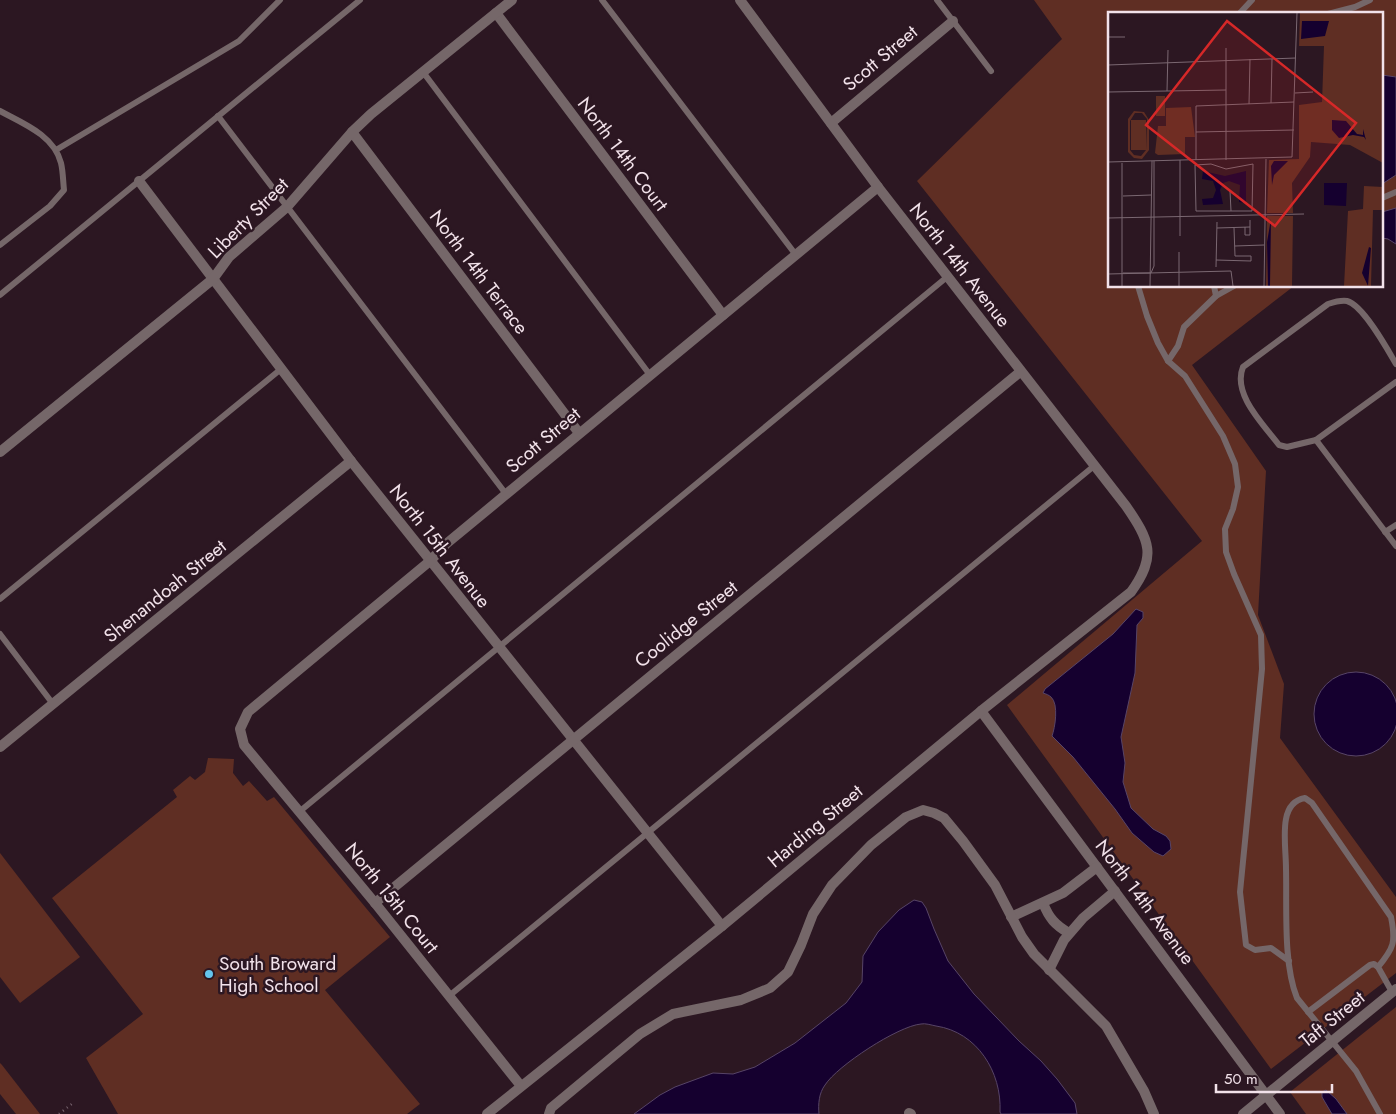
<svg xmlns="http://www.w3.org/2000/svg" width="1396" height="1114" font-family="Jost,sans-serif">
<rect width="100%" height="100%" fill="#2c1722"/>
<g fill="#5f2e23">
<path d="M 1034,0 L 1396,0 L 1396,223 L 1382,230 L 1382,14 L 1110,14 L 1110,286 L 1294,286 L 1192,365 L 1266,471 L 1258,615 L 1284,684 L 1280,738 L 1396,897 L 1396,973 L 1271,1069 L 1007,705 L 1202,541 L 917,181 L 1062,39 Z"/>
<path d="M 208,758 L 234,759 L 233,773 L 243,786 L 249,781 L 267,801 L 274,797 L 390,937 L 325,990 L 420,1104 L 407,1114 L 118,1114 L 86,1058 L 143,1014 L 52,898 L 177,797 L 173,790 L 190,776 L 195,780 L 205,772 Z"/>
<path d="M 0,853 L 80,957 L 20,1003 L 0,977 Z"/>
<path d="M 1396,1007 L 1396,1114 L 1306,1114 L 1290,1092 Z"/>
<path d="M 0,1063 L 2,1065 L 40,1114 L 16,1114 L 0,1094 Z"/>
</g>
<g fill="#15002f" stroke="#574467">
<path d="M 1382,75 L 1396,77 L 1396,175 L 1382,184 Z"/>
<path d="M 1396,208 L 1396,244 L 1388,239 L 1382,238 L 1382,212 Z"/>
<path d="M 1136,609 L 1143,612 L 1143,618 L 1137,625 L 1135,673 L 1121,737 L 1125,763 L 1123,782 L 1131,808 L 1153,829 L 1166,836 L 1170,841 L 1171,849 L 1163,856 L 1154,852 L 1132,833 L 1115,809 L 1073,757 L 1052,736 C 1055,728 1059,704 1051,697 C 1049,695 1046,694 1043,693 L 1045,689 L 1113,634 Z"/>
<circle cx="1356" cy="714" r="42"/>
<path d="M 914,900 L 922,902 L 926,908 L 934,929 L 948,961 L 974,994 L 1019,1041 L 1041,1061 L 1057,1079 L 1075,1103 L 1077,1114 L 1001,1114 L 1000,1112 C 1002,1072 977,1032 936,1026 C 931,1025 925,1023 921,1024 C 898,1026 837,1066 825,1085 C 819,1093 818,1104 819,1114 L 634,1114 L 660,1095 L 675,1087 L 713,1073 L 733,1074 L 755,1067 L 795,1043 L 846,1003 L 862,982 L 863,956 L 878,932 L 899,910 Z"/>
<path d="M 1326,1090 L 1336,1099 L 1347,1114 L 1332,1114 L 1322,1097 L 1322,1092 Z"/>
</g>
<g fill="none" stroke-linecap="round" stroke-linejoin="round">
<path stroke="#796670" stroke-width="2.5" stroke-dasharray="1 4" stroke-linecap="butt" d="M 59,1114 L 73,1103"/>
<g stroke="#756769" stroke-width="6">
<path d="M 602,0 L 796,255"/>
<path d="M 937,0 L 991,71"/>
<path d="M 1239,14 L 1252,0"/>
<path d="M 1328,14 L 1355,7 L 1370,0"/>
<path d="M 423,72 L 650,375"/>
<path d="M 0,111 C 22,123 54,135 61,163 C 63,171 63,181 64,190 L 50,206 L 0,245"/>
<path d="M 218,116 L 506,494"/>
<path d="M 56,150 L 239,41 L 280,0"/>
<path d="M 1382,198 L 1396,192"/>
<path d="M 1138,286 L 1147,316 L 1158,343 L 1168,361 L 1185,376 L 1223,436 L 1235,464 L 1238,487 L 1233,509 L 1225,529 L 1226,552 L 1234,574 L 1261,635 L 1262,669 L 1240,892 L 1246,945 L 1255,950 L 1271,948 L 1289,961"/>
<path d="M 0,295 L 360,0"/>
<path d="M 1216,296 L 1234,286"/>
<path d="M 1168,361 L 1178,346 L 1184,327 L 1216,296 L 1214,286"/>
<path d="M 1396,382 L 1316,440 L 1396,546"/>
<path d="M 1316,440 L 1287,447 L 1279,445 C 1263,424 1232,394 1243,367 L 1328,304 C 1334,302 1340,300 1347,301 C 1363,305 1388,350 1396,364"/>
<path d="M 1385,532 L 1396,525"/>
<path d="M 0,599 L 281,369"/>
<path d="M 0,634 L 53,704"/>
<path d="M 299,812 L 947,277"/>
<path d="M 449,996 L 1094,466"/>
<path d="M 1308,1012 L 1370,965 L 1374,964 L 1378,967"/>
<path d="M 1380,1114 L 1356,1071 L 1297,998 C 1283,964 1287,906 1286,869 C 1286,853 1283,834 1286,819 C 1288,808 1294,800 1305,798 L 1312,803 L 1391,917 C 1396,942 1394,948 1378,967 L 1392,992"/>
</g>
<g stroke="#756769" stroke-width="10">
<path d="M 496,13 L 723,315"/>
<path d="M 831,123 L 953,21"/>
<path d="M 352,132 L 579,433"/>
<path d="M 139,181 L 351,461 L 722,926"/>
<path d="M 0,452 L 213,279 L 229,257 L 287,207 L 352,132 L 371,114 L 512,0"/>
<path d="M 981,711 L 1280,1114"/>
<path d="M 0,747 L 351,461"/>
<path d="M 375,903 L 1020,372"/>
<path d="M 1043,903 C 1049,918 1055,925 1069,933"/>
<path d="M 1011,917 L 1063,893 L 1097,867"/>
<path d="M 1049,970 L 1064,940 L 1083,918 L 1115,891"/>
<path d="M 521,1086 L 375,903 L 244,745 L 240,729 L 248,712 L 430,561 L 446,544 L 878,187"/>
<path d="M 909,1113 L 911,1114"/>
<path d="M 487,1114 L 722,926 L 981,711 L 1131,592 C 1157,556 1150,541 1126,506 L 878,187 L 740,0"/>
<path d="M 549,1114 L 551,1108 L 640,1034 L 673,1014 L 741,1000 L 770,988 L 788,972 L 801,945 L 813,914 L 832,885 L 871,845 L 906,817 L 923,810 L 934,813 L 944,818 L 963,841 L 995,885 L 1022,937 L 1034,954 L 1106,1026 L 1144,1091 L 1154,1114"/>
<path d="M 1243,1114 L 1396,989"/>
</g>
</g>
<circle fill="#64c5ee" stroke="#2c1722" stroke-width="2" cx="209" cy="974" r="5"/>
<g text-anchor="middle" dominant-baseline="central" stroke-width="5" stroke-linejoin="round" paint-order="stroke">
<g font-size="19" fill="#f2e2ea" stroke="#2c1722">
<text transform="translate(880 58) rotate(-40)">Scott Street</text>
<text transform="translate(623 154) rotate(53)">North 14th Court</text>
<text transform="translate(248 218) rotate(-45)">Liberty Street</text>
<text transform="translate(960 265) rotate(52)">North 14th Avenue</text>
<text transform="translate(479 272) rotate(53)">North 14th Terrace</text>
<text transform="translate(543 440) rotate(-40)">Scott Street</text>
<text transform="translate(440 546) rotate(52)">North 15th Avenue</text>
<text transform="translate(165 591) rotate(-39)">Shenandoah Street</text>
<text transform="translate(686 624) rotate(-39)">Coolidge Street</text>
<text transform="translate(815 826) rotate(-40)">Harding Street</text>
<text transform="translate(392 898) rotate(51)">North 15th Court</text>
<text transform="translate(1145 902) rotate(53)">North 14th Avenue</text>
<text transform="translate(1332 1019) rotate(-39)">Taft Street</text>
</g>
<g font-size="19" fill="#f2e2ea" stroke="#2c1722" text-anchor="start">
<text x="219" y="963">South Broward<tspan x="219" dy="22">High School</tspan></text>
</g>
</g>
<g transform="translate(1108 12)">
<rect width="275" height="275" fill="#2c1722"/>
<path d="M 192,1 L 275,1 L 275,151 L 242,133 L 203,130 L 202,145 L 184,171 L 185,201 L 159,201 L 161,148 L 191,147 L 191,93 L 214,90 L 216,34 L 191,34 ZM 48,84 L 57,84 L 57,104 L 48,104 ZM 83,95 L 87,125 L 77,125 L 77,142 L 50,143 L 47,141 L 50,114 L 58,114 L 58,96 ZM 26,99 L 36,100 L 41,108 L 41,138 L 34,147 L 26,146 L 20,140 L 20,107 ZM 27,101 L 34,101 L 39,107 L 39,138 L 38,108 L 23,108 L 23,138 L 38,138 L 33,144 L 26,143 L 22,138 L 22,109 ZM 256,174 L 275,175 L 275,198 L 265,198 L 263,274 L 236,274 L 240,199 L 255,197 ZM 159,204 L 185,204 L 184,274 L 158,274 Z" fill="#5f2e23" fill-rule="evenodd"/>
<path d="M 194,9 L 221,9 L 217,24 L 193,27 ZM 224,108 L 238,109 L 249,122 L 255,123 L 255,117 L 258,128 L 256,125 L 245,123 L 231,126 L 224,118 ZM 166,149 L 180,149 L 166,163 L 164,173 L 163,154 ZM 95,159 L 117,164 L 138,159 L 138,191 L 131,190 L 132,173 L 121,169 L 115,171 L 112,178 L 115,192 L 95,193 L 94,187 L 105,186 L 108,178 L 105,169 L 94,167 ZM 216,171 L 239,171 L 238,194 L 216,193 ZM 163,207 L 162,274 L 160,274 L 159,230 ZM 261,235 L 263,236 L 260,274 L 254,261 Z" fill="#15002f"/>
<path fill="none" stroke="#7b6872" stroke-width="1" d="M 0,25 L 17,25M 118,36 L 118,148M 0,53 L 188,46M 59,79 L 60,38M 0,80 L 118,78M 187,81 L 205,80M 163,91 L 164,47M 141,92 L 142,47M 88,120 L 186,118M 88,148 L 88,94 L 186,90M 0,150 L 184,145 L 189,1M 14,151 L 14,274M 103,152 L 118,157 L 145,152 L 144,199 L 88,199 L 87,153 ZM 122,179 L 123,199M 15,184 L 43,183M 0,206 L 196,202M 137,215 L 137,223 L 142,223 L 142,208M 109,216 L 142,215M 126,216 L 127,244M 72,224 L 72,148M 127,234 L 156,233M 108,248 L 143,249 L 143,244 L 127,244M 108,255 L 109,210M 15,261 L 43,261M 43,261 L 46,254 L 46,149M 0,262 L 123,259 L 125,274M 42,274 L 44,149M 71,274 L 71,240M 156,274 L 158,147"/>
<path fill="#d62828" fill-opacity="0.15" stroke="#d62828" stroke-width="2.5" d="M 119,9 L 248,111 L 167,214 L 38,113 Z"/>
<rect width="275" height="275" fill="none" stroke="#f2e2ea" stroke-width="2.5"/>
</g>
<path d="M1216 1084v8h116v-8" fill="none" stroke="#f2e2ea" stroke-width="2.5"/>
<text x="1224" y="1084" font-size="15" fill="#f2e2ea" stroke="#2c1722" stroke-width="4" paint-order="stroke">50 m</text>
</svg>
